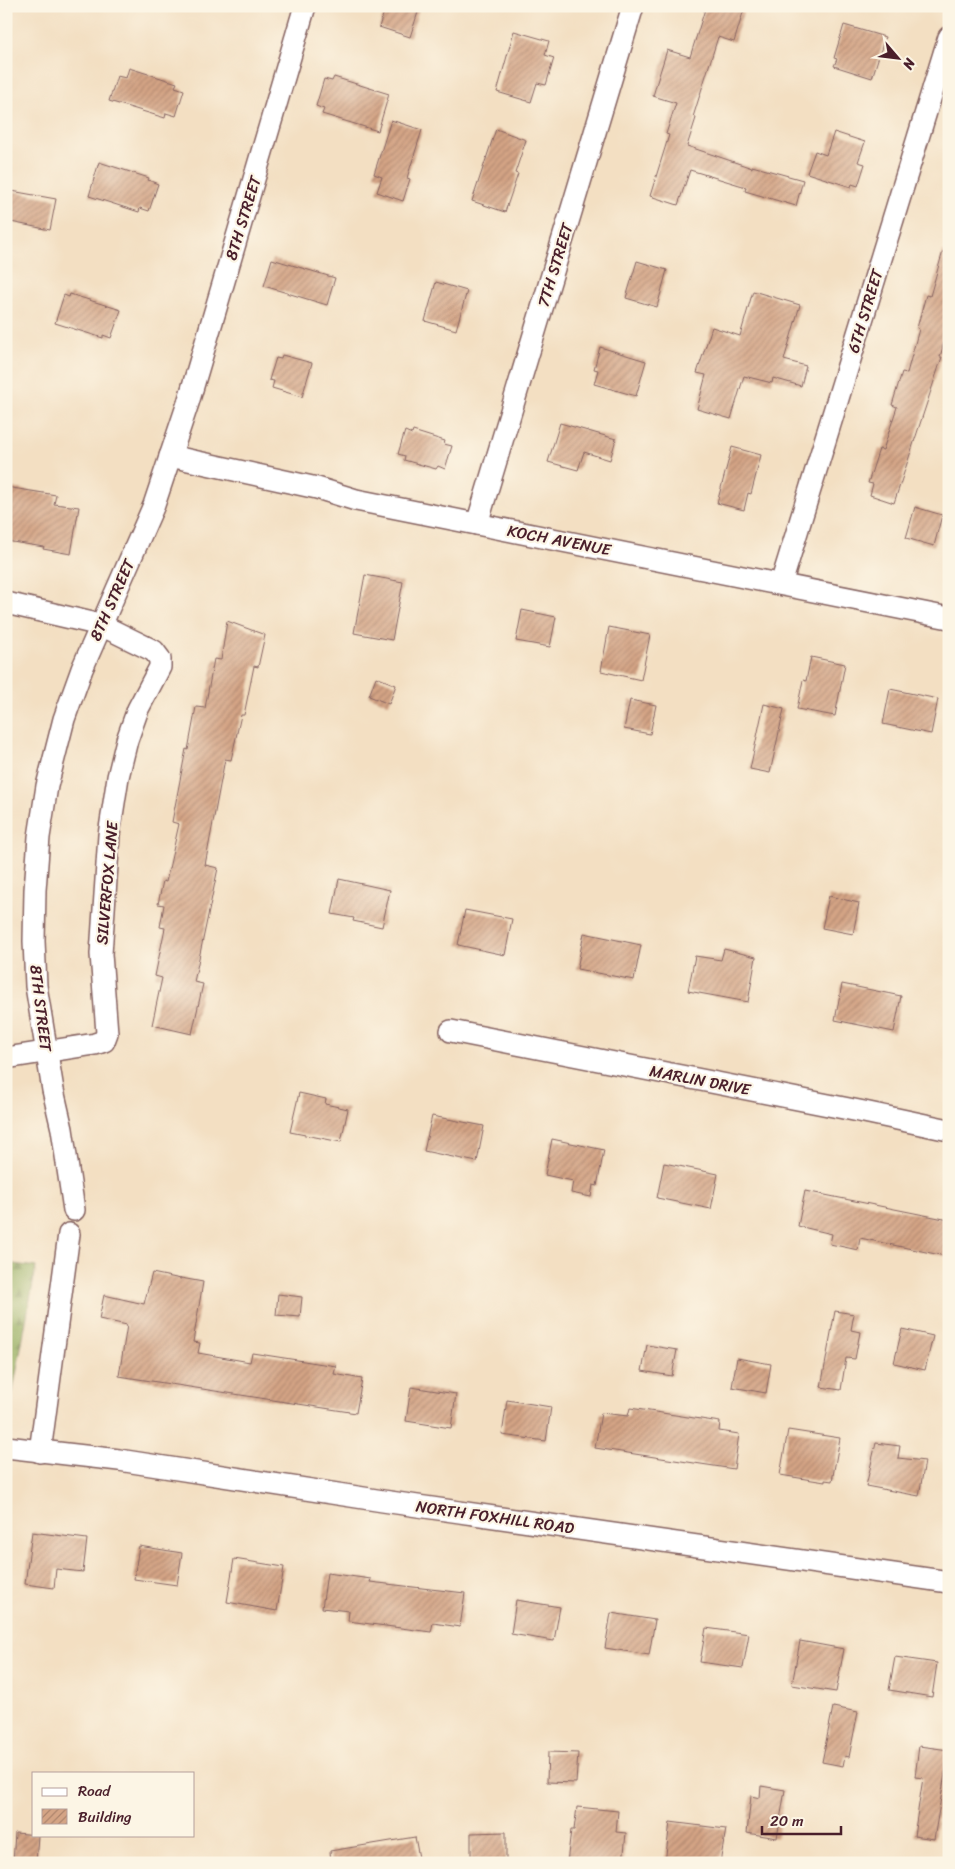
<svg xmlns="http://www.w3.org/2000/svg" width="955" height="1869" font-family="Sriracha,sans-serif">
<defs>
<pattern id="forest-firs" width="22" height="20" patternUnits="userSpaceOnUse" patternTransform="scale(1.25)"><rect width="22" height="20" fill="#96ae60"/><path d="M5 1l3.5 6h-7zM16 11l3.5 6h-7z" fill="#7c8d4f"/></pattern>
<pattern id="building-hatch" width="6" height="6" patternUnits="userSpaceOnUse" patternTransform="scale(1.25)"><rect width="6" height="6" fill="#d4a485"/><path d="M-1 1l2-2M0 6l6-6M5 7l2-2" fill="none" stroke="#ae856d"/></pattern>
</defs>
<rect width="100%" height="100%" fill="#fcf5e5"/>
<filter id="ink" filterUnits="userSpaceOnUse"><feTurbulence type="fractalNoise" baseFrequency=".02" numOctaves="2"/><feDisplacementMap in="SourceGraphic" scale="10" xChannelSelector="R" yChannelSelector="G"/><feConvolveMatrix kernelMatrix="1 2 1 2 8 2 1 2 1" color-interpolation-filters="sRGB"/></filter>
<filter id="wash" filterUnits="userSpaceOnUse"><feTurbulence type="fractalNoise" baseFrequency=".0096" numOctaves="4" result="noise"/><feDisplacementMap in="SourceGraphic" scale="20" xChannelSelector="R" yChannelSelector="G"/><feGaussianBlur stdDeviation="1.12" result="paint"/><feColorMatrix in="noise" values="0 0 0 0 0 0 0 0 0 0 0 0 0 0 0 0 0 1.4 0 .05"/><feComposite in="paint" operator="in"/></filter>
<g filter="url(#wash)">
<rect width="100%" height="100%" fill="#f3dfc2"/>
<path fill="url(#forest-firs)" stroke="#706646" d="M 6,1263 L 36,1267 L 9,1412 L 6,1415 Z"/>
<g id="blocks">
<g fill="url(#building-hatch)">
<path d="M 386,6 L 420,6 L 410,37 L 379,27 Z"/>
<path d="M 706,6 L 745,6 L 734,42 L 718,37 L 693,117 L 696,118 L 687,146 L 752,168 L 752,166 L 803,180 L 796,206 L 745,191 L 746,187 L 690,170 L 678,205 L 650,196 L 669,135 L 666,134 L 676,103 L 653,96 L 657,82 L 667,50 L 690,57 Z"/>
<path d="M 844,25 L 885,37 L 872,78 L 834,66 L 837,59 L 834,58 Z"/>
<path d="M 514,31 L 549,41 L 545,55 L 554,58 L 546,85 L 537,83 L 531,102 L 497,92 Z"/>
<path d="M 129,68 L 177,83 L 175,87 L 184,90 L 176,116 L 166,113 L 165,118 L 109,101 L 117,76 L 126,78 Z"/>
<path d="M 334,77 L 389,94 L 378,131 L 322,114 L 324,109 L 316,106 L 324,79 L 332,81 Z"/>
<path d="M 391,120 L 422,130 L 407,178 L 410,179 L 403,201 L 377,192 L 382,177 L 374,174 Z"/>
<path d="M 496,129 L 526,140 L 515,173 L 518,174 L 505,212 L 472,201 Z"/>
<path d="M 834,132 L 865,142 L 858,162 L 865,164 L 858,186 L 852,184 L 851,187 L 807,173 L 815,151 L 826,155 Z"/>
<path d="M 99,162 L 149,178 L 148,180 L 158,184 L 149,211 L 140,208 L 139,212 L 89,196 Z"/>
<path d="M 6,190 L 56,199 L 50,230 L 6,221 Z"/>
<path d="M 943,251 L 949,252 L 949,325 L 940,357 L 942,357 L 894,503 L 870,495 L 873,484 L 868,483 L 879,449 L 883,450 L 897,407 L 892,405 L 902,372 L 907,373 L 919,329 L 917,328 L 926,295 L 930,296 Z"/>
<path d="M 272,259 L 335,278 L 327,305 L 264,286 Z"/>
<path d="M 637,261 L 667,270 L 657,307 L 626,298 Z"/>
<path d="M 436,282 L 467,291 L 456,330 L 425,321 Z"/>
<path d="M 753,291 L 800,305 L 784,360 L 806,366 L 801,386 L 773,378 L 772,383 L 744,376 L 731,419 L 697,409 L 706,375 L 697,373 L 712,327 L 740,336 Z"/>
<path d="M 70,294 L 121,310 L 111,338 L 103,335 L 103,338 L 55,323 L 64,295 L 69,297 Z"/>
<path d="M 600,347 L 646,361 L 636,396 L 594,384 L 598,370 L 594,369 Z"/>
<path d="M 282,355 L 312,363 L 302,397 L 272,388 L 274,381 L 269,380 L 276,358 L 281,359 Z"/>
<path d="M 560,423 L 616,439 L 610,460 L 584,452 L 578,470 L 548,462 Z"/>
<path d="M 405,431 L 412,434 L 413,431 L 445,441 L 444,444 L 452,446 L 445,469 L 438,466 L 436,469 L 404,460 L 405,456 L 398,454 Z"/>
<path d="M 732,447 L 761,455 L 751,494 L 748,493 L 744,510 L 717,503 Z"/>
<path d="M 6,487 L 56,495 L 54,504 L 79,507 L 71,554 L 43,549 L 44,547 L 6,541 Z"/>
<path d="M 915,507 L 942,515 L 934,546 L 906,538 Z"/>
<path d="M 365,575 L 403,582 L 392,640 L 354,633 Z"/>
<path d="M 522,610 L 556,617 L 550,647 L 516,641 Z"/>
<path d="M 227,621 L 265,635 L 258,667 L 254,666 L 244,715 L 241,715 L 231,760 L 225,759 L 205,865 L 218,868 L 194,982 L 203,984 L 192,1034 L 152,1025 L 162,978 L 155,976 L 165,928 L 160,927 L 164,905 L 158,904 L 163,881 L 166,882 L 179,824 L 172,822 L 186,749 L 188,750 L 196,707 L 205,708 L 214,659 L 221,660 Z"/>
<path d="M 609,627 L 650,635 L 641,680 L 601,671 Z"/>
<path d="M 811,657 L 845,664 L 835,716 L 797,709 L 803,680 L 806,681 Z"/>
<path d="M 376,677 L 396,685 L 389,704 L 369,696 Z"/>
<path d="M 890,689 L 938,699 L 931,734 L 883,724 Z"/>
<path d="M 630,700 L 656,705 L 650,734 L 624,729 Z"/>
<path d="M 764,704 L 784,709 L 770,773 L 750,769 Z"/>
<path d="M 339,879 L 390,890 L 382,927 L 353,921 L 354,918 L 332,914 Z"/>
<path d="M 829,896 L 859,903 L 853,934 L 822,928 Z"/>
<path d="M 465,910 L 512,919 L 505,955 L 458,945 Z"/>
<path d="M 584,933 L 641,945 L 634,980 L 577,969 Z"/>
<path d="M 724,949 L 756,957 L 748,1002 L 688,991 L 695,956 L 721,960 Z"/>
<path d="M 842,984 L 901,996 L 894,1032 L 835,1020 Z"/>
<path d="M 299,1093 L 326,1099 L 325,1104 L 348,1109 L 341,1142 L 290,1132 Z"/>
<path d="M 432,1116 L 484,1126 L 477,1162 L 424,1151 Z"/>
<path d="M 552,1139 L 604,1150 L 597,1186 L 593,1185 L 591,1197 L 571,1193 L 573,1181 L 545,1175 Z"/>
<path d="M 664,1163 L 718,1174 L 711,1209 L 657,1198 Z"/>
<path d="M 805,1191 L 949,1220 L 949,1237 L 945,1256 L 860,1238 L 858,1250 L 830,1244 L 832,1234 L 798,1226 Z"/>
<path d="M 152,1273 L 181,1279 L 181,1278 L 203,1282 L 193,1342 L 200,1343 L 198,1353 L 250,1362 L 252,1353 L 336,1366 L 334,1374 L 362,1379 L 356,1413 L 119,1376 L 127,1325 L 99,1319 L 104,1295 L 144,1304 Z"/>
<path d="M 278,1294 L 302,1297 L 300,1317 L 276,1315 Z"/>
<path d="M 835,1311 L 854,1314 L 851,1330 L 860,1332 L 855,1359 L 846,1358 L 841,1390 L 821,1387 Z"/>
<path d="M 902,1329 L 933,1336 L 925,1370 L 894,1363 Z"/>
<path d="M 647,1345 L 677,1350 L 672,1376 L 642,1371 Z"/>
<path d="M 737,1358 L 771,1364 L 766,1393 L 732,1387 Z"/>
<path d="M 411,1387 L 456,1394 L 451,1428 L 406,1421 Z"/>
<path d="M 507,1400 L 551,1407 L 546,1441 L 502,1435 Z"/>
<path d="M 630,1408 L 720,1422 L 719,1431 L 739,1434 L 734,1469 L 595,1448 L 601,1413 L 628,1416 Z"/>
<path d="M 788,1430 L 840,1438 L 832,1481 L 825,1480 L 825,1482 L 780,1475 Z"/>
<path d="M 876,1443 L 900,1446 L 898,1458 L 925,1461 L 919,1496 L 866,1486 Z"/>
<path d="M 32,1532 L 87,1539 L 83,1572 L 56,1569 L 54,1588 L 25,1584 Z"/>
<path d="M 139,1546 L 182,1553 L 177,1585 L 134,1579 Z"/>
<path d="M 234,1559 L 284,1567 L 277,1611 L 227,1602 Z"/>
<path d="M 327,1573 L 371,1579 L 370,1582 L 465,1593 L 460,1627 L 433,1623 L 431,1632 L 348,1621 L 349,1611 L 322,1608 Z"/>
<path d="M 516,1600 L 560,1607 L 554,1641 L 511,1634 Z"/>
<path d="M 611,1613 L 655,1620 L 649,1655 L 605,1648 Z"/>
<path d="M 706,1628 L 749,1634 L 743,1668 L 700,1662 Z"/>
<path d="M 800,1641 L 844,1649 L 836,1692 L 792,1685 Z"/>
<path d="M 895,1657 L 937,1663 L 932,1697 L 889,1690 Z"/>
<path d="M 833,1707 L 858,1712 L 849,1757 L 845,1756 L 843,1766 L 822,1762 Z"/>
<path d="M 919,1746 L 949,1750 L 934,1839 L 914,1836 L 923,1778 L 915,1777 Z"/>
<path d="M 548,1752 L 578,1753 L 576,1783 L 547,1782 Z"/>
<path d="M 761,1786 L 785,1790 L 777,1838 L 747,1833 L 751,1796 L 760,1798 Z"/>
<path d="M 577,1807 L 618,1811 L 616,1832 L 626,1833 L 623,1863 L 567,1863 L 571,1830 L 574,1830 Z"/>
<path d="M 670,1822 L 726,1829 L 720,1863 L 665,1863 Z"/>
<path d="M 506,1832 L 506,1863 L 471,1863 L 471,1833 Z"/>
<path d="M 15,1833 L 38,1835 L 36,1863 L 13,1863 Z"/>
<path d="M 415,1837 L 420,1863 L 331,1863 L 330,1851 Z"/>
</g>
</g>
</g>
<g filter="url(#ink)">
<use href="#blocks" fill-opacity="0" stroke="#856260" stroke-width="1"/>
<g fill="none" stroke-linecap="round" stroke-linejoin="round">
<g stroke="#856260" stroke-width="24">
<g id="minor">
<path d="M 170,456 L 317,488 L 356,500 L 949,618"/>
<path d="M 477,524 L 633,6"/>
<path d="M 781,584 L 949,37"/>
<path d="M 6,603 L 101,625 L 154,651 L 160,659 L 160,667 L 138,709 L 127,740 L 118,777 L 109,835 L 101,954 L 107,1033 L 104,1041 L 95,1044 L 6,1058"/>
<path d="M 451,1031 L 864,1112 L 949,1130"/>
<path d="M 74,1210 L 62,1129 L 53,1090 L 36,986 L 34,941 L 35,890 L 39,837 L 47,786 L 64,719 L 82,669 L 154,505 L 188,403 L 305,6"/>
<path d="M 6,1447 L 119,1460 L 383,1501 L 949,1582"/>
<path d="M 40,1452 L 69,1234"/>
</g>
</g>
<use href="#minor" stroke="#fff" stroke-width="21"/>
</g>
</g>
<g text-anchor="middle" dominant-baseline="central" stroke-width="4.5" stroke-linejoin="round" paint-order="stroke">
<g font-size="16" fill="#4a1f2b" stroke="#fcf5e5">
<text transform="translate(243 218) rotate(-73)">8TH STREET</text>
<text transform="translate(555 265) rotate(-73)">7TH STREET</text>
<text transform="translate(865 311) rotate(-73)">6TH STREET</text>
<text transform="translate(559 540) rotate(11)">KOCH AVENUE</text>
<text transform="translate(112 600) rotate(-66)">8TH STREET</text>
<text transform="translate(107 883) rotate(-85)">SILVERFOX LANE</text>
<text transform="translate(41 1008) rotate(83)">8TH STREET</text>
<text transform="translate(700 1080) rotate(11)">MARLIN DRIVE</text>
<text transform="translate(495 1517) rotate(8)">NORTH FOXHILL ROAD</text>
</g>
</g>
<rect width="955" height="1869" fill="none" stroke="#fcf5e5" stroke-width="25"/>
<rect x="32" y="1772" width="162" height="65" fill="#fcf5e5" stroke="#b59f9b"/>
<rect x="42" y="1788" width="25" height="8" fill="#ffffff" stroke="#b59f9b"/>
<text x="78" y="1796" font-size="15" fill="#4a1f2b">Road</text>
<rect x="42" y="1809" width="25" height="15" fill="url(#building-hatch)" stroke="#b59f9b"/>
<text x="78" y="1822" font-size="15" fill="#4a1f2b">Building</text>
<g transform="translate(898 58) rotate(118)" stroke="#fcf5e5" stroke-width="4" paint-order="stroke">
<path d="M0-4L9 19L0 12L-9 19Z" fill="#4a1f2b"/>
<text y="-8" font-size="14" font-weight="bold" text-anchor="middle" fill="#4a1f2b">N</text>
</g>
<path d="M762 1826v8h79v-8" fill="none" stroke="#4a1f2b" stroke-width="2.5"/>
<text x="770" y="1826" font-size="15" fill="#4a1f2b" stroke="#fcf5e5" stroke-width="4" paint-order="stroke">20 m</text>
</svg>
